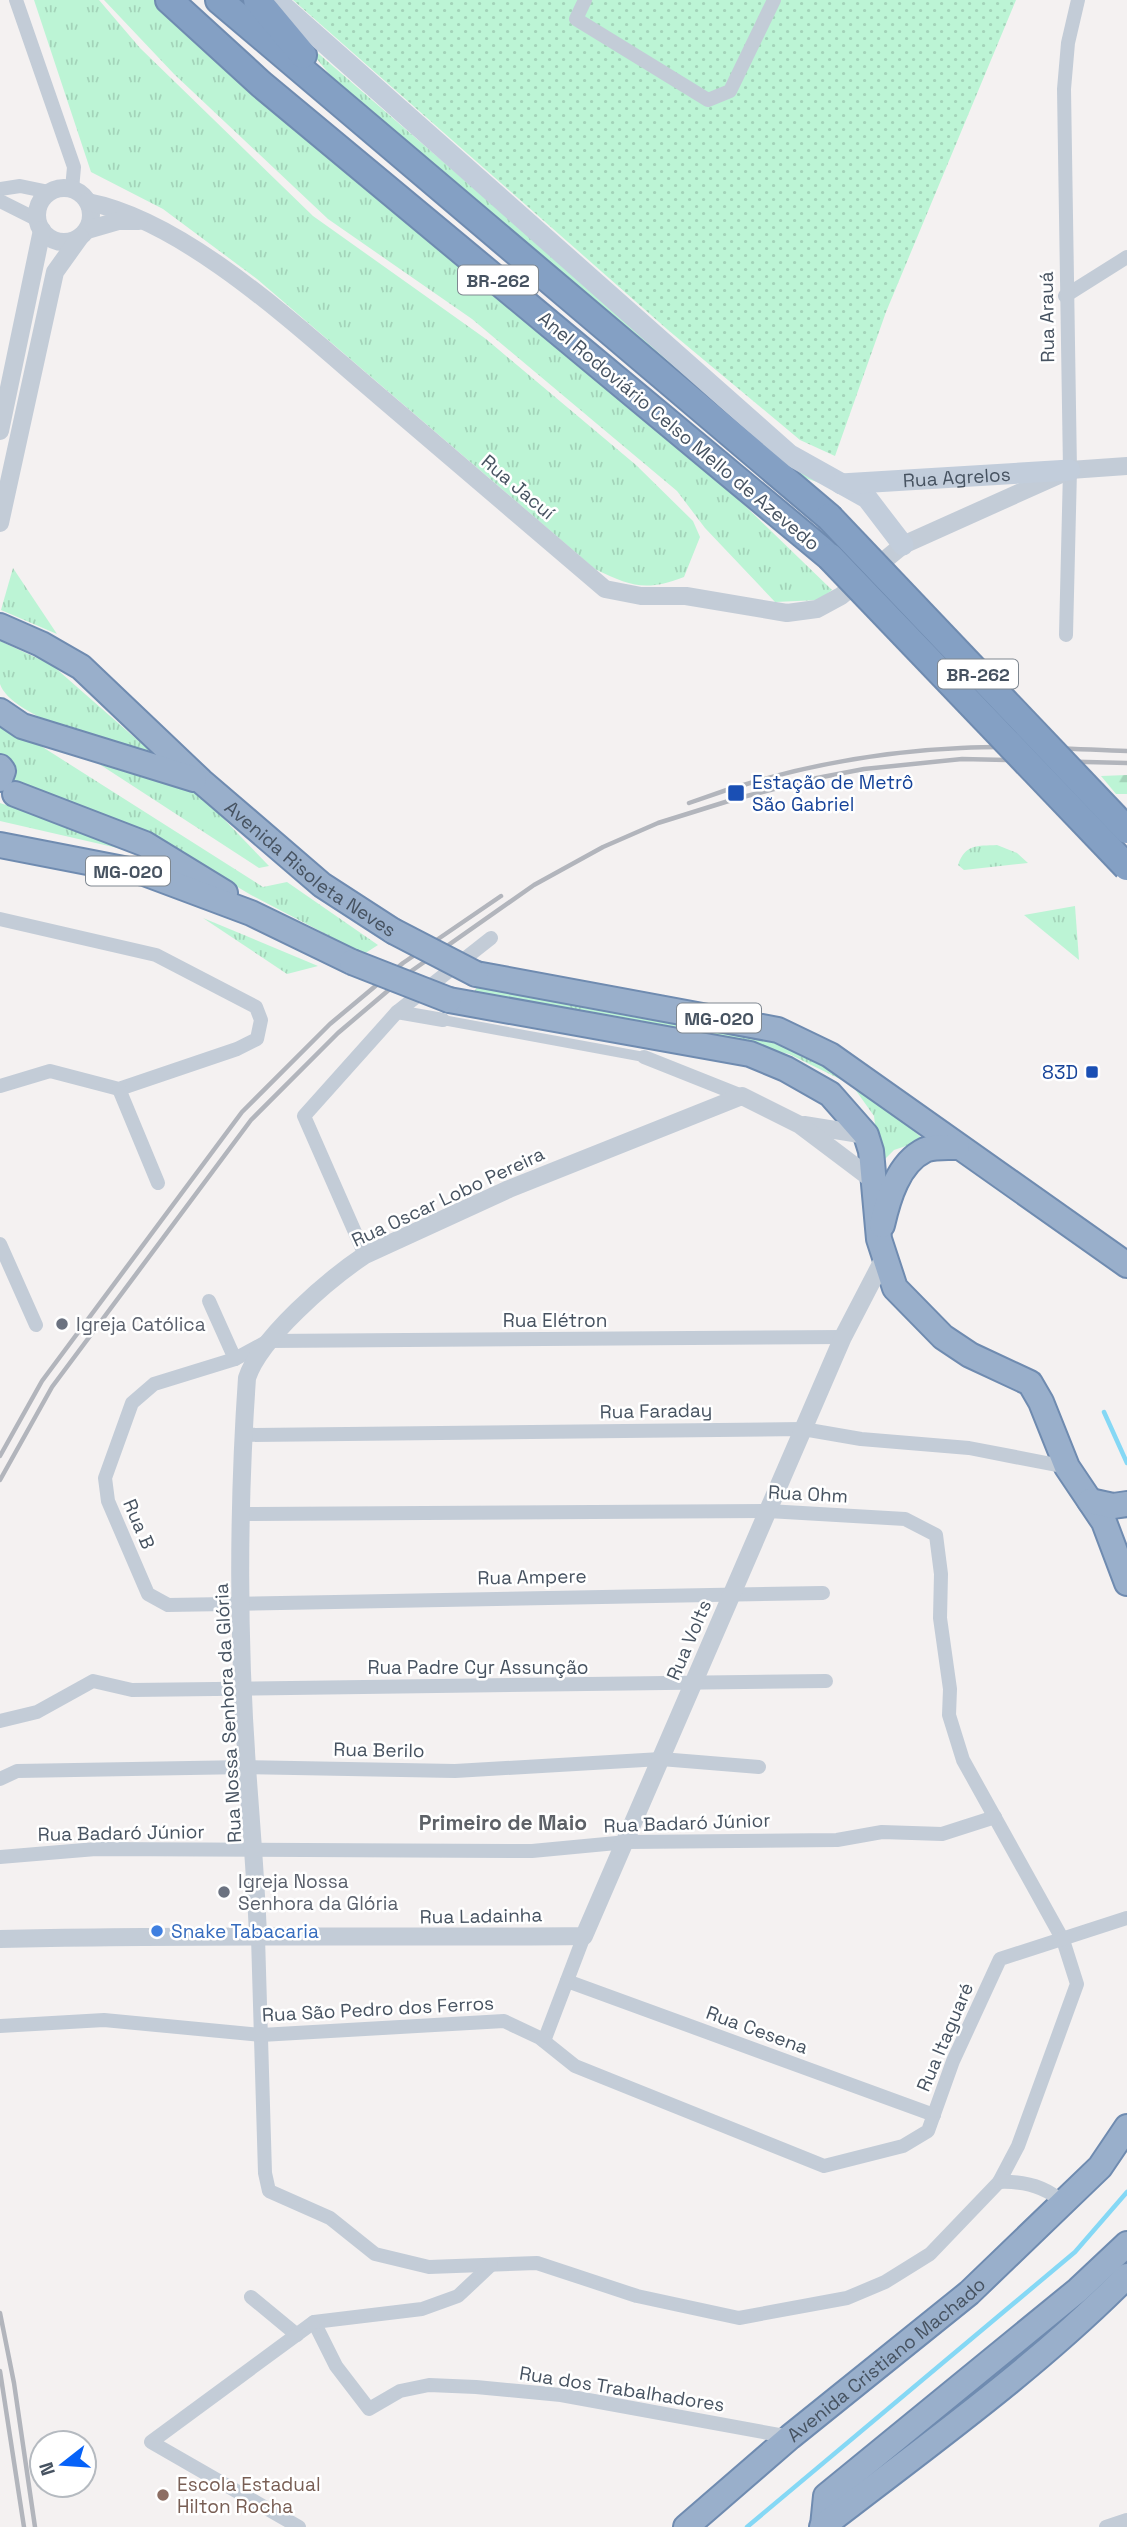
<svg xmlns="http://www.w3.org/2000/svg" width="1127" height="2527" font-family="'Space Grotesk',sans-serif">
<defs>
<pattern id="grass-tufts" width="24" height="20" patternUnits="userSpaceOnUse" patternTransform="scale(1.75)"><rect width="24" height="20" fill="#bcf4d5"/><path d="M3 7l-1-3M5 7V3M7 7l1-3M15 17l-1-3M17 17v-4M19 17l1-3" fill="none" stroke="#a3d3b9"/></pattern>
<pattern id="forest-firs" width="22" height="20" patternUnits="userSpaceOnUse" patternTransform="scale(1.75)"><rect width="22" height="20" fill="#bcf4d5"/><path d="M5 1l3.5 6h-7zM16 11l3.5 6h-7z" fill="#a3d3b9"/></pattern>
<pattern id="park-dots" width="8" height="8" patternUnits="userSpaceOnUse" patternTransform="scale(1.75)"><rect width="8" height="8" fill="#bcf4d5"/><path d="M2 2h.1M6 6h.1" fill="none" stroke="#a3d3b9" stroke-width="1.8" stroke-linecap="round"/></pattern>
</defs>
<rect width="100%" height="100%" fill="#f4f1f1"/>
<g fill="url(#grass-tufts)">
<path d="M 34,0 L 99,0 L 140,48 L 313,216 L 486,339 L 636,465 L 693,521 L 700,537 L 684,577 C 646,592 630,586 595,569 L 257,279 L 163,209 L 91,172 Z"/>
<path d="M 104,0 L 154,0 L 179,26 L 676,439 L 832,590 L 819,600 L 775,602 L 705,528 L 677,491 L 472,319 L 328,219 L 174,74 Z"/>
<path d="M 297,35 L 554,258 L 834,488 L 780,469 L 359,110 Z"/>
<path d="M 13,568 L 57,634 L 1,610 Z"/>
<path d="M 0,641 L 52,665 L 167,766 C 133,753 10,718 0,684 C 0,672 0,653 0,641 Z"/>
<path d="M 0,720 L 263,887 L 287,882 L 378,945 L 364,954 L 251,895 L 157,839 L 8,785 L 9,773 L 0,755 Z"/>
<path d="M 73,747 L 193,787 L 269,866 L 259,868 Z"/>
<path d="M 0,803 L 106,838 L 135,852 L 0,821 Z"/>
<path d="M 997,845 L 1017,853 L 1028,863 L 964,870 L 958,865 C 965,844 977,846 997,845 Z"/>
<path d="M 1075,906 L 1079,960 L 1024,915 Z"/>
<path d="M 203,918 L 318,966 L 287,974 Z"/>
<path d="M 480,984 L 552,1001 L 635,1012 L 782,1041 L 865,1087 L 924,1140 L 894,1150 L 880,1164 L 874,1116 L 852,1085 L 789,1054 L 702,1035 L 472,994 Z"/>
</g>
<path fill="url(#forest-firs)" d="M 1127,775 L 1127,794 L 1116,794 L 1101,776 Z"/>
<path fill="url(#park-dots)" d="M 293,0 L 1016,0 L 886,312 L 835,456 L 800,440 L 668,330 Z"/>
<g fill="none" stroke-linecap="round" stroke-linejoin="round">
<g stroke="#85d8f5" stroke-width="4.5">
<path d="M 1104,1412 L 1127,1463"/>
<path d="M 747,2527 L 1075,2252 L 1127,2192"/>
</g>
<g stroke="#6f8bb0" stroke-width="28">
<g id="trunk">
<path id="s2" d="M 0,626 L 41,644 L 81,667 L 201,781 L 322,885 L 393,931"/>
<path d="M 0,711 L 22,726 L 194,779"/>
<path d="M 0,767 L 3,771 L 0,779"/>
<path d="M 15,794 L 145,844 L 225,893"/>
<path d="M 0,845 L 144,873 L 251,913 L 352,962"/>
<path d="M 476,974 L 778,1030 L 830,1055 L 1127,1265"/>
<path d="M 449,1000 L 750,1054 L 786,1069 L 830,1094 L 866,1135 L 871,1151 L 879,1239 L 895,1288 L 943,1337 L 970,1355 L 1030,1383 L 1041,1402 L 1067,1467 L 1104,1522 L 1127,1583"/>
<path d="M 882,1225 C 888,1199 898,1163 925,1150 C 933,1146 948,1147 957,1147"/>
<path d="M 1090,1501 L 1113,1506 L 1127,1504"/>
<path d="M 823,2526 L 826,2496 L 1078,2290 L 1127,2244"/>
<path id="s3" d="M 686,2527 L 790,2437 L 969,2293 L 1100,2167 L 1127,2127"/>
<path d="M 822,2527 C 925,2447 1035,2369 1127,2276"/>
</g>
</g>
<g stroke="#6f8bb0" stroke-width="30">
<g id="motorway">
<path d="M 169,0 L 261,84 L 830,557"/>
<path d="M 219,0 L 829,517"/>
<path d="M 257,0 L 303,55"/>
</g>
</g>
<path stroke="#c3ccd7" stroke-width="10" d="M 443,1020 L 644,1057"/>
<g stroke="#c3ccd7" stroke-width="14">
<path d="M 16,0 L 74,167 L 72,189"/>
<path d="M 585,0 L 576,19 L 708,100 L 730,91 L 774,0"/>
<path d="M 0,189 L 20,186 L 49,192"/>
<path d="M 0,201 L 38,220"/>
<path d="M 1065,296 L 1127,257"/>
<path d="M 1066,635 L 1070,470 L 1064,89 L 1068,43 L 1078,0"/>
<path d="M 0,919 L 156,955 L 256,1007 L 261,1020 L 257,1039 L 237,1049 L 119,1089 L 50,1071 L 0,1086"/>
<path d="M 397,1012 L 443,1020"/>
<path d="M 644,1057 L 742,1096"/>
<path d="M 119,1089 L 158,1183"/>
<path d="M 0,1244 L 36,1325"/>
<path d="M 365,1255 L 304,1116 L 397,1012 L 491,938"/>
<path d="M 209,1301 L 235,1359"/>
<path d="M 243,1435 L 803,1429 L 861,1439 L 969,1448 L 1067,1467"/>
<path d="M 241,1514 L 768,1511 L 905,1519 L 936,1535 L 941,1574 L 940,1618 L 950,1689 L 949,1715 L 963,1760 L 1063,1940 L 1077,1984 L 1018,2146 L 999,2182 L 930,2254 L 885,2282 L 847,2298 L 739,2318 L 637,2296 L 537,2263 L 429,2267 L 375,2254 L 330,2218 L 269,2191 L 265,2173 L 258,1937"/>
<path d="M 823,1593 L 168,1605 L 148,1594 L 108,1501 L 105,1478 L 132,1403 L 154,1384 L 235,1359 L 268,1341 L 843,1337"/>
<path d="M 0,1721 L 37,1712 L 93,1681 L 132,1690 L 826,1681"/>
<path d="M 0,1779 L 17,1771 L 247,1767 L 455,1771 L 661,1759 L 759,1767"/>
<path d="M 0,1857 L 96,1849 L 532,1851 L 627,1842 L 837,1840 L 882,1832 L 942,1834 L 995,1817"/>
<path d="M 567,1981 L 934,2115"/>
<path d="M 0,2026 L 104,2020 L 261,2035 L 504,2021 L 540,2038 L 575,2066 L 824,2166 L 903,2146 L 928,2131 L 953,2061 L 1000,1959 L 1127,1918"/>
<path d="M 544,2041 L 584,1936"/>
<path d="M 999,2182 C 1022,2181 1045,2186 1062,2202"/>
<path d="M 251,2297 L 297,2335"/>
<path d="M 314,2322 L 336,2366 L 369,2409 L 400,2391 L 429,2385 L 476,2387 L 561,2395 L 790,2437"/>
<path d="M 299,2527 L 151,2442 L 314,2322 L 422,2309 L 458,2296 L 491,2265"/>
<path d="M 1106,2527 L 1127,2520"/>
</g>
<g stroke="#c3ccd7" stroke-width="18">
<circle cx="64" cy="215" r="27"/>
<path d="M 88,202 C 187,221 301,330 378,395 C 454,460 530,524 605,589 L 641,596 L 686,596 L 787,613 L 817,609 L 841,596 L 903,545 L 1070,470 L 1127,466"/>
<path d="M 87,230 L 118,221 L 139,221"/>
<path d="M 0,431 L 42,230"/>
<path d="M 0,523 L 55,272 L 80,237"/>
<path d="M 804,1125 L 866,1135"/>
<path d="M 258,1937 C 256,1880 251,1824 247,1767 C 238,1639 238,1507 247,1378 C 260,1338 329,1279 365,1255 L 509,1189 L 742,1096 L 800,1125 L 873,1180"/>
<path d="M 0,1939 C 195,1934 390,1938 584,1936 L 843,1337 L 883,1260"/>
</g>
<g stroke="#c2cddb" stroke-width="21">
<path d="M 276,0 L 790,455 L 867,498 L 903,545"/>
<path id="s1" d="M 841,484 L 1070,470"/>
</g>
<use href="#trunk" stroke="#99afcb" stroke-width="24"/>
<use href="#motorway" stroke="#84a0c4" stroke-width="26"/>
<g stroke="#b2b5bc" stroke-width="4.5">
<path d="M 689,803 C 776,771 868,752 961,748 C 1016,745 1072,749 1127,751"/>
<path d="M 0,1456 L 42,1381 L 242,1112 L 330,1024 L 403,963 L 501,896"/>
<path d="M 0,1480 L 52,1387 L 251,1120 L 338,1033 L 410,972 L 534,885 L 603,847 L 658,823 L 735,799 L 817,778 L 864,769 L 962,759 L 1127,763"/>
<path d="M 0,2313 L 14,2383 L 35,2527"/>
<path d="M 0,2371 L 24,2527"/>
</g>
<g stroke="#6f8bb0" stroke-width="28" stroke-linecap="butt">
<g id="trunk-bridge">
<path d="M 393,931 L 476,974"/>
<path d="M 352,962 L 449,1000"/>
</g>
</g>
<g stroke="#6f8bb0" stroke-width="30" stroke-linecap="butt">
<g id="motorway-bridge">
<path d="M 829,517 L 1127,830"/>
<path d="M 830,557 L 1127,867"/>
</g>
</g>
<use href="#trunk-bridge" stroke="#99afcb" stroke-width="24"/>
<use href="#motorway-bridge" stroke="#84a0c4" stroke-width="26"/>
</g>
<g fill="#1a4fb4" stroke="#fff" stroke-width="2.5">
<rect x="727" y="784" width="18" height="18" rx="3.5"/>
<rect x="1085" y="1065" width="14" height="14" rx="3.5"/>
</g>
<g fill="#6b7280" stroke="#fff" stroke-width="2.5">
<circle cx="62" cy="1324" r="7"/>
<circle cx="224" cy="1892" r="7"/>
</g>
<circle fill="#3f7fe0" stroke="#fff" stroke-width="2.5" cx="157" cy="1931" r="7"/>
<circle fill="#8d6e63" stroke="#fff" stroke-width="2.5" cx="163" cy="2495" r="7"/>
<g text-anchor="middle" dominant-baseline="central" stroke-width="5" stroke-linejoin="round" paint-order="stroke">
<g fill="#fff" stroke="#7e8790" stroke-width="2">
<rect x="458" y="265.5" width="80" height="29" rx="5"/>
<rect x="938" y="659.5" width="80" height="29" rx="5"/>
<rect x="86" y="856.5" width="84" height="29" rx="5"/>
<rect x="677" y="1003.5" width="84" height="29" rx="5"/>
</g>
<g font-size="18" font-weight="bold" fill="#475361">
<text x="498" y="280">BR-262</text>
<text x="978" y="674">BR-262</text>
<text x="128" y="871">MG-020</text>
<text x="719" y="1018">MG-020</text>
</g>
<g font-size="19" fill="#475361" stroke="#fff">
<text transform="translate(1047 317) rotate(-91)">Rua Arauá</text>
<text transform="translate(679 431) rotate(40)">Anel Rodoviário Celso Mello de Azevedo</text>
<text stroke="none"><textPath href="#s1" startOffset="116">Rua Agrelos</textPath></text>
<text transform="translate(518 487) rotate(40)">Rua Jacuí</text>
<text stroke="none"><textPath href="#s2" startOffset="397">Avenida Risoleta Neves</textPath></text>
<text transform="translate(448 1197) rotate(-25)">Rua Oscar Lobo Pereira</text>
<text x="555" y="1320">Rua Elétron</text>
<text transform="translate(656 1411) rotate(-1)">Rua Faraday</text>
<text transform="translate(808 1494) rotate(3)">Rua Ohm</text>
<text transform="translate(139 1524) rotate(67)">Rua B</text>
<text transform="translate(532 1577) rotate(-1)">Rua Ampere</text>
<text transform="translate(689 1640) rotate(-67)">Rua Volts</text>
<text x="478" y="1667">Rua Padre Cyr Assunção</text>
<text transform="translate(228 1713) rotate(-93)">Rua Nossa Senhora da Glória</text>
<text transform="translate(379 1750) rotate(1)">Rua Berilo</text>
<text transform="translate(687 1823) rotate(-2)">Rua Badaró Júnior</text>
<text transform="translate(121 1833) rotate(-1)">Rua Badaró Júnior</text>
<text transform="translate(481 1916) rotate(-1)">Rua Ladainha</text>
<text transform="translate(378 2009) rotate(-3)">Rua São Pedro dos Ferros</text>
<text transform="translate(757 2030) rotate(20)">Rua Cesena</text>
<text transform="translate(945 2037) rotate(-67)">Rua Itaguaré</text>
<text stroke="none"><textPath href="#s3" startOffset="261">Avenida Cristiano Machado</textPath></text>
<text transform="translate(622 2389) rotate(9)">Rua dos Trabalhadores</text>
</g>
<g font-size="19" fill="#164399" stroke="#fff" text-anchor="start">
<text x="752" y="782">Estação de Metrô<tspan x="752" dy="22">São Gabriel</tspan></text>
<text x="1078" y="1072" text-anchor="end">83D</text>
</g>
<g font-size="19" fill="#5b616d" stroke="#fff" text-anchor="start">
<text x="76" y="1324">Igreja Católica</text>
<text x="238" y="1881">Igreja Nossa<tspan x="238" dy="22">Senhora da Glória</tspan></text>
</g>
<g font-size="19" fill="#366cbe" stroke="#fff" text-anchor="start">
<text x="171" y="1931">Snake Tabacaria</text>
</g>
<g font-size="19" fill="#785e54" stroke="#fff" text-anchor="start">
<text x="177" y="2484">Escola Estadual<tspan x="177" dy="22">Hilton Rocha</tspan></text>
</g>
<g font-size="21" font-weight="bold" fill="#5d6167" stroke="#fff">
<text x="503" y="1822">Primeiro de Maio</text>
</g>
</g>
<g transform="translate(63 2464) rotate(253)"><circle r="33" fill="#ffffff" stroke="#b5bac0" stroke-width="2"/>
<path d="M0-5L12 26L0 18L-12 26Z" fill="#0662f8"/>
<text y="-10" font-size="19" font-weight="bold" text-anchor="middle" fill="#475361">N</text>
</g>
</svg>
